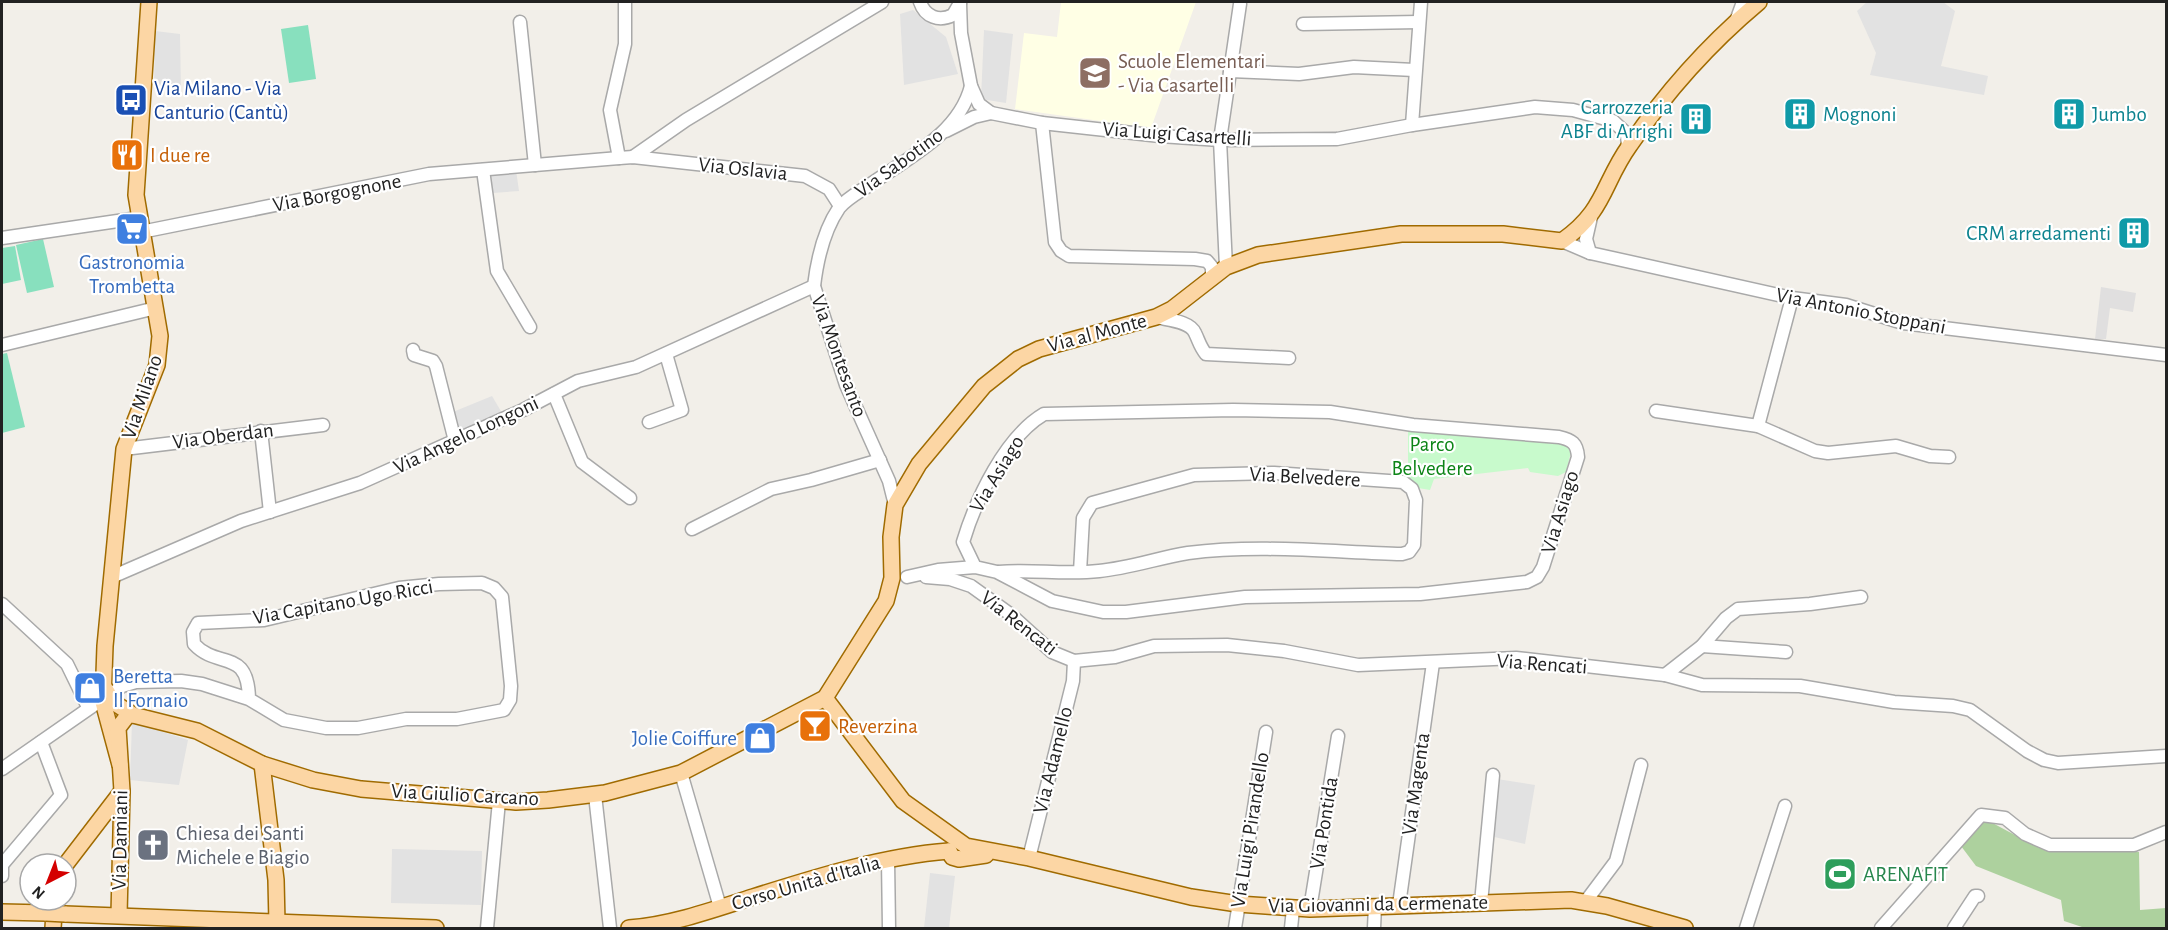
<svg xmlns="http://www.w3.org/2000/svg" width="2168" height="930" font-family="'Alegreya Sans',sans-serif">
<rect width="100%" height="100%" fill="#f2efe9"/>
<path fill="#e0dfdf" d="M 2101,287 L 2136,293 L 2133,312 L 2110,308 L 2106,339 L 2095,339 Z"/>
<path fill="#ffffe5" d="M 1061,2 L 1196,2 L 1151,128 L 1015,109 L 1024,33 L 1057,37 Z"/>
<path fill="#add19e" d="M 1985,819 L 2028,842 L 2057,849 L 2139,852 L 2140,910 L 2166,908 L 2166,928 L 2085,928 L 2064,921 L 2061,900 L 1976,866 L 1961,846 Z"/>
<path fill="#c8facc" d="M 1408,429 L 1565,444 L 1571,452 L 1566,472 L 1558,476 L 1530,472 L 1528,468 L 1434,479 L 1430,490 L 1418,488 L 1408,479 Z"/>
<g fill="#88e0be">
<path d="M 308,25 L 316,79 L 289,83 L 281,29 Z"/>
<path d="M 43,239 L 54,287 L 27,293 L 16,245 Z"/>
<path d="M 15,246 L 21,280 L 2,284 L 2,248 Z"/>
<path d="M 7,353 L 25,427 L 2,433 L 2,354 Z"/>
</g>
<g fill="#e2e2e2">
<path d="M 1867,2 L 1943,2 L 1955,11 L 1941,66 L 1988,76 L 1984,95 L 1870,75 L 1876,53 L 1857,11 Z"/>
<path d="M 913,10 L 946,37 L 958,74 L 904,85 L 900,14 Z"/>
<path d="M 984,30 L 1013,34 L 1006,103 L 981,99 Z"/>
<path d="M 155,31 L 180,34 L 181,91 L 154,89 Z"/>
<path d="M 516,170 L 519,191 L 493,193 L 489,173 Z"/>
<path d="M 492,396 L 502,413 L 457,434 L 448,414 Z"/>
<path d="M 132,722 L 188,740 L 179,785 L 130,780 Z"/>
<path d="M 1497,779 L 1535,785 L 1525,844 L 1490,836 Z"/>
<path d="M 392,849 L 482,851 L 481,905 L 391,903 Z"/>
<path d="M 930,873 L 955,876 L 949,928 L 924,928 Z"/>
</g>
<g fill="none" stroke-linecap="round" stroke-linejoin="round">
<g stroke="#a9a9a9" stroke-width="15">
<g id="minor">
<path d="M 920,2 C 925,17 939,22 953,15 L 960,3"/>
<path d="M 960,4 L 961,33 L 971,86 L 979,104 L 991,113"/>
<path d="M 1736,21 L 1743,2"/>
<path d="M 520,22 L 535,165"/>
<path d="M 1303,24 L 1419,22"/>
<path d="M 1230,71 L 1299,74 L 1354,67 L 1414,70"/>
<path d="M 1042,123 L 1055,242 L 1061,251 L 1069,256 L 1195,259 L 1207,261 L 1212,267 L 1212,279"/>
<path d="M 1412,125 L 1421,2"/>
<path d="M 946,131 L 974,117 L 991,113 L 1042,123 L 1160,136 L 1220,140 L 1337,139 L 1412,125 L 1535,107 L 1573,110 L 1613,121 L 1627,134 L 1628,148"/>
<path d="M 633,157 L 686,120 L 882,2"/>
<path d="M 619,158 L 610,110 L 625,44 L 625,2"/>
<path d="M 483,170 L 497,271 L 530,327"/>
<path d="M 141,232 L 429,174 L 619,158 L 633,157 L 805,176 L 829,189 L 840,206"/>
<path d="M 2,238 L 138,218"/>
<path d="M 1562,241 L 1590,253 L 1792,298 L 1846,305 L 1903,323 L 2166,355"/>
<path d="M 1590,253 L 1586,239 L 1591,217"/>
<path d="M 1226,267 L 1220,140 L 1240,4"/>
<path d="M 1156,317 C 1168,320 1190,321 1195,333 C 1199,341 1200,347 1206,354 L 1289,358"/>
<path d="M 2,345 L 156,308"/>
<path d="M 413,350 L 414,355 L 433,361 L 436,366 L 455,441"/>
<path d="M 554,394 L 582,462 L 630,498"/>
<path d="M 1656,411 L 1758,426 L 1815,451 L 1828,453 L 1896,446 L 1930,456 L 1949,457"/>
<path d="M 649,422 L 682,410 L 666,354"/>
<path d="M 1758,426 L 1792,298"/>
<path d="M 261,431 L 270,512"/>
<path d="M 124,449 L 323,425"/>
<path d="M 895,505 L 889,481 L 846,385 L 814,286 C 817,261 824,230 839,208 C 846,199 859,192 868,186 C 906,159 959,134 971,86"/>
<path d="M 692,529 L 771,489 L 811,480 L 880,460"/>
<path d="M 999,572 C 1032,569 1065,575 1099,571 C 1129,568 1158,558 1188,553 C 1258,544 1332,552 1402,554 L 1409,552 L 1414,545 L 1416,500 L 1412,489 L 1403,482 L 1274,473 L 1194,475 L 1092,503 L 1083,518 L 1080,572"/>
<path d="M 114,576 L 241,521 L 360,483 L 523,410 L 578,381 L 636,367 L 814,286"/>
<path d="M 907,577 L 938,570 L 975,567 L 997,572 L 1052,601 L 1103,612 L 1126,612 L 1245,597 L 1420,594 L 1527,582 L 1537,577 L 1543,567 L 1578,457 C 1577,443 1572,440 1559,437 L 1413,425 L 1330,412 L 1233,410 L 1044,414 C 1005,437 976,499 963,542 L 975,567"/>
<path d="M 926,577 L 950,579 L 971,586 L 1010,614 L 1052,652 L 1074,661 L 1115,657 L 1154,646 L 1227,645 L 1284,651 L 1358,665 L 1516,658 L 1665,675 L 1702,685 L 1800,686 L 1894,702 L 1953,706 L 1970,710 L 2027,751 L 2044,760 L 2058,763 L 2166,756"/>
<path d="M 2,604 L 67,664 L 88,707"/>
<path d="M 1702,646 L 1786,652"/>
<path d="M 1665,675 L 1702,646 L 1726,618 L 1738,609 L 1810,604 L 1861,597"/>
<path d="M 108,697 L 122,686 L 136,682 L 181,681 L 202,684 L 249,699 L 284,720 L 326,728 L 358,728 L 406,719 L 457,719 L 504,710 L 510,700 L 511,686 L 502,597 L 494,588 L 482,583 L 439,584 L 399,588 L 264,620 L 198,623 L 193,632 L 194,644 C 218,670 248,647 249,699"/>
<path d="M 2,769 L 94,705"/>
<path d="M 681,773 L 720,907"/>
<path d="M 595,795 L 610,928"/>
<path d="M 1029,858 L 1073,681 L 1074,661"/>
<path d="M 888,860 L 889,928"/>
<path d="M 2,876 L 2,865 L 61,795 L 41,742"/>
<path d="M 1586,901 L 1616,861 L 1641,765"/>
<path d="M 1481,903 L 1493,775"/>
<path d="M 1399,905 L 1433,663"/>
<path d="M 1310,909 L 1338,736"/>
<path d="M 487,928 L 499,801"/>
<path d="M 1235,928 L 1266,732"/>
<path d="M 1291,928 L 1293,909"/>
<path d="M 1374,928 L 1375,906"/>
<path d="M 1746,928 L 1785,806"/>
<path d="M 1881,928 L 1981,815 L 2005,818 L 2025,834 L 2050,845 L 2134,845 L 2166,832"/>
<path d="M 1954,928 L 1975,896 L 1978,896"/>
</g>
</g>
<g stroke="#a06b00" stroke-width="18">
<g id="major">
<path d="M 103,685 L 113,702 L 133,715 L 197,731 L 262,764 L 313,780 L 361,789 L 516,802 L 548,800 L 605,793 L 681,773 L 825,698 L 886,601 L 892,578 L 891,537 L 895,505 L 919,464 L 984,386 L 1018,359 L 1039,349 L 1156,317 L 1172,309 L 1226,267 L 1258,255 L 1401,234 L 1503,234 L 1562,241 C 1606,210 1602,184 1630,145 C 1666,92 1710,43 1759,2"/>
<path d="M 825,698 L 903,801 L 966,846 L 1029,858 L 1191,897 L 1238,904 L 1310,909 L 1571,900 L 1607,906 L 1685,928"/>
<path d="M 262,764 L 276,880 L 277,923"/>
<path d="M 120,765 L 103,702 L 105,646 L 124,449 L 157,365 L 160,336 L 136,195 L 149,2"/>
<path d="M 949,851 L 952,857 L 959,859 L 986,855"/>
<path d="M 66,864 L 122,791"/>
<path d="M 2,912 L 46,913"/>
<path d="M 65,914 L 436,928"/>
<path d="M 119,915 L 122,791 L 118,728 L 128,715 L 133,715"/>
<path d="M 53,928 L 55,900"/>
<path d="M 629,928 C 670,925 713,910 753,897 C 816,877 883,856 949,851"/>
</g>
</g>
<use href="#minor" stroke="#fff" stroke-width="12"/>
<use href="#major" stroke="#fcd6a4" stroke-width="15"/>
<g stroke="#a06b00" stroke-width="18" stroke-linecap="butt">
<path id="major-bridge" d="M 46,913 L 65,914"/>
</g>
<use href="#major-bridge" stroke="#fcd6a4" stroke-width="15"/>
</g>
<defs>
<g id="school-square" transform="scale(1.725)"><rect x="-9" y="-9" width="18" height="18" rx="4" fill="#8d6e63" stroke="#fff"/><path d="M0-5L7-2L0 1L-7-2ZM-4 1L0 2.5L4 1V4Q0 6-4 4Z" fill="#fff"/></g>
<g id="bus-square" transform="scale(1.725)"><rect x="-9" y="-9" width="18" height="18" rx="4" fill="#1a4fb4" stroke="#fff"/><path d="M-5-6H5V4H4V6H2V4H-2V6H-4V4H-5ZM-3.5-4V0h7V-4ZM-3.5 1.2v1.5H-2V1.2ZM2 1.2v1.5H3.5V1.2Z" fill="#fff"/></g>
<g id="building-square" transform="scale(1.725)"><rect x="-9" y="-9" width="18" height="18" rx="4" fill="#0f9aa8" stroke="#fff"/><path d="M-4-6H4V6H1V3H-1V6H-4ZM-2.5-4.3h1.7v1.8h-1.7ZM.8-4.3h1.7v1.8H.8ZM-2.5-1h1.7V.8h-1.7ZM.8-1h1.7V.8H.8Z" fill="#fff"/></g>
<g id="restaurant-square" transform="scale(1.725)"><rect x="-9" y="-9" width="18" height="18" rx="4" fill="#e8710a" stroke="#fff"/><path d="M-5-6h1v4h1v-4h1v4h1v-4h1v5L-1.5 .5V6h-2V.5L-5-1ZM5-6V6H3V1.5H1.5Q1.5-4 5-6Z" fill="#fff"/></g>
<g id="supermarket-square" transform="scale(1.725)"><rect x="-9" y="-9" width="18" height="18" rx="4" fill="#3f7fe0" stroke="#fff"/><path d="M-6-5.5h2.5l.6 2H6L4.5 2H-2.5L-4.4-4H-6ZM-1.5 3.2a1.3 1.3 0 1 0 .1 0ZM3 3.2a1.3 1.3 0 1 0 .1 0Z" fill="#fff"/></g>
<g id="shop-square" transform="scale(1.725)"><rect x="-9" y="-9" width="18" height="18" rx="4" fill="#3f7fe0" stroke="#fff"/><path d="M-5-2.5h2.3a2.7 3.5 0 0 1 5.4 0H5L5.5 6h-11ZM-1.5-2.5h3a1.5 2.3 0 0 0-3 0Z" fill="#fff"/></g>
<g id="bar-square" transform="scale(1.725)"><rect x="-9" y="-9" width="18" height="18" rx="4" fill="#e8710a" stroke="#fff"/><path d="M-6-5H6L.8 .8V4.5H3.5V6h-7V4.5H-.8V.8Z" fill="#fff"/></g>
<g id="church-square" transform="scale(1.725)"><rect x="-9" y="-9" width="18" height="18" rx="4" fill="#6b7280" stroke="#fff"/><path d="M-1.2-6h2.4v3.5h3.3v2.4h-3.3V6h-2.4V-.1h-3.3v-2.4h3.3Z" fill="#fff"/></g>
<g id="stadium-square" transform="scale(1.725)"><rect x="-9" y="-9" width="18" height="18" rx="4" fill="#2e9e5b" stroke="#fff"/><path d="M0-5a6.5 5 0 1 0 0 10a6.5 5 0 1 0 0-10ZM-3.5-1.8h7v3.6h-7Z" fill="#fff"/></g>
</defs>
<g fill-rule="evenodd">
<use href="#school-square" x="1095" y="73"/>
<use href="#bus-square" x="131" y="100"/>
<use href="#building-square" x="1800" y="114"/>
<use href="#building-square" x="2069" y="114"/>
<use href="#building-square" x="1696" y="119"/>
<use href="#restaurant-square" x="127" y="155"/>
<use href="#supermarket-square" x="132" y="229"/>
<use href="#building-square" x="2134" y="233"/>
<use href="#shop-square" x="90" y="688"/>
<use href="#bar-square" x="815" y="726"/>
<use href="#shop-square" x="760" y="738"/>
<use href="#church-square" x="153" y="845"/>
<use href="#stadium-square" x="1840" y="874"/>
</g>
<g text-anchor="middle" dominant-baseline="central" stroke-width="4.5" stroke-linejoin="round" paint-order="stroke">
<g font-size="21" fill="#785e54" stroke="#fff" text-anchor="start">
<text x="1118" y="61">Scuole Elementari<tspan x="1118" dy="24">- Via Casartelli</tspan></text>
</g>
<g font-size="21" fill="#164399" stroke="#fff" text-anchor="start">
<text x="154" y="88">Via Milano - Via<tspan x="154" dy="24">Canturio (Cantù)</tspan></text>
</g>
<g font-size="21" fill="#0d838f" stroke="#fff" text-anchor="end">
<text x="1673" y="107">Carrozzeria<tspan x="1673" dy="24">ABF di Arrighi</tspan></text>
<text x="1823" y="114" text-anchor="start">Mognoni</text>
<text x="2092" y="114" text-anchor="start">Jumbo</text>
<text x="2111" y="233">CRM arredamenti</text>
</g>
<g font-size="21" fill="#222" stroke="#fff">
<text transform="translate(1177 134) rotate(4)">Via Luigi Casartelli</text>
<text transform="translate(899 163) rotate(-36)">Via Sabotino</text>
<text transform="translate(743 169) rotate(6)">Via Oslavia</text>
<text transform="translate(337 193) rotate(-11)">Via Borgognone</text>
<text transform="translate(1861 311) rotate(11)">Via Antonio Stoppani</text>
<text transform="translate(1097 333) rotate(-15)">Via al Monte</text>
<text transform="translate(839 356) rotate(70)">Via Montesanto</text>
<text transform="translate(142 397) rotate(-71)">Via Milano</text>
<text transform="translate(466 435) rotate(-25)">Via Angelo Longoni</text>
<text transform="translate(223 436) rotate(-7)">Via Oberdan</text>
<text transform="translate(997 474) rotate(-59)">Via Asiago</text>
<text transform="translate(1305 477) rotate(3)">Via Belvedere</text>
<text transform="translate(1560 512) rotate(-73)">Via Asiago</text>
<text transform="translate(343 602) rotate(-10)">Via Capitano Ugo Ricci</text>
<text transform="translate(1019 623) rotate(38)">Via Rencati</text>
<text transform="translate(1542 664) rotate(4)">Via Rencati</text>
<text transform="translate(1053 760) rotate(-76)">Via Adamello</text>
<text transform="translate(1416 784) rotate(-82)">Via Magenta</text>
<text transform="translate(465 795) rotate(3)">Via Giulio Carcano</text>
<text transform="translate(1324 823) rotate(-81)">Via Pontida</text>
<text transform="translate(1250 830) rotate(-81)">Via Luigi Pirandello</text>
<text transform="translate(120 840) rotate(-89)">Via Damiani</text>
<text transform="translate(806 883) rotate(-16)">Corso Unità d'Italia</text>
<text transform="translate(1378 904) rotate(-1)">Via Giovanni da Cermenate</text>
</g>
<g font-size="21" fill="#c56008" stroke="#fff" text-anchor="start">
<text x="150" y="155">I due re</text>
<text x="838" y="726">Reverzina</text>
</g>
<g font-size="21" fill="#366cbe" stroke="#fff">
<text x="132" y="262">Gastronomia<tspan x="132" dy="24">Trombetta</tspan></text>
<text x="113" y="676" text-anchor="start">Beretta<tspan x="113" dy="24">Il Fornaio</tspan></text>
<text x="737" y="738" text-anchor="end">Jolie Coiffure</text>
</g>
<g font-size="21" fill="#0c8416" stroke="#fff">
<text x="1432" y="444">Parco<tspan x="1432" dy="24">Belvedere</tspan></text>
</g>
<g font-size="21" fill="#5b616d" stroke="#fff" text-anchor="start">
<text x="176" y="833">Chiesa dei Santi<tspan x="176" dy="24">Michele e Biagio</tspan></text>
</g>
<g font-size="21" fill="#27864d" stroke="#fff" text-anchor="start">
<text x="1863" y="874">ARENAFIT</text>
</g>
</g>
<rect width="2168" height="930" fill="none" stroke="#222222" stroke-width="6"/>
<g transform="translate(48 882) rotate(222)"><circle r="28" fill="#ffffff" stroke="#a7a7a7" stroke-width="1.5"/>
<path d="M0-4.5L10 22L0 15L-10 22Z" fill="#d40000"/>
<text y="-9" font-size="16" font-weight="bold" text-anchor="middle" fill="#222222">N</text>
</g>
</svg>
